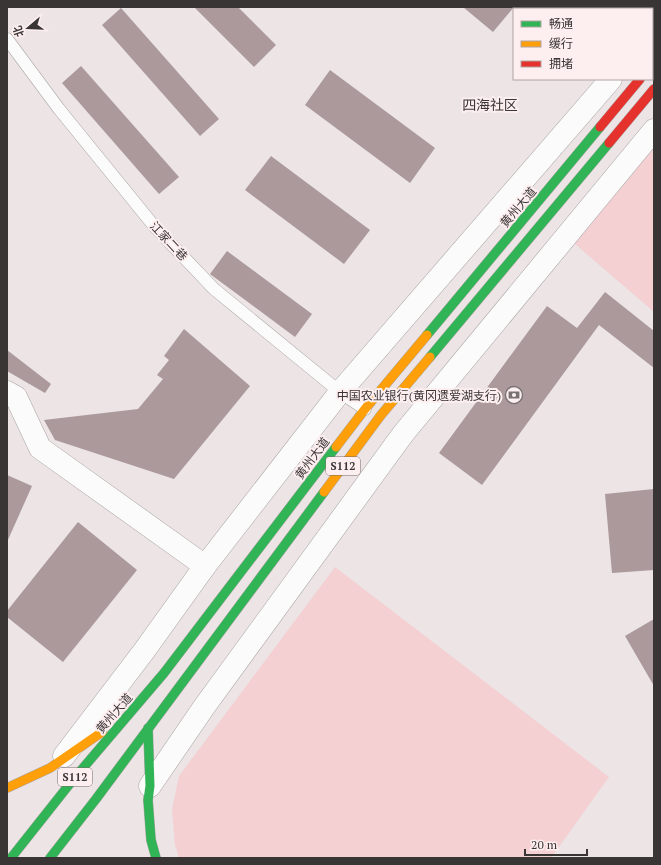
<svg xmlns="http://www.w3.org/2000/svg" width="661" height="865" font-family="'PT Serif','Noto Sans SC',serif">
<rect width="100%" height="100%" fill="#ece4e5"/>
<g fill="#f4d0d3">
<path d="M 572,7 L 620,7 L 618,9 L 574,9 Z"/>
<path d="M 654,137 L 654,312 L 568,238 Z"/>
<path d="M 335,567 L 609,777 L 551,858 L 179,858 L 175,845 L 172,809 L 179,776 Z"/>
</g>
<g fill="#ab999b">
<path d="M 194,7 L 238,7 L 276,45 L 254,67 Z"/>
<path d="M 463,7 L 514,7 L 493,32 Z"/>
<path d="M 121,8 L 219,119 L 200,136 L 102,25 Z"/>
<path d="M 81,66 L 179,177 L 159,194 L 62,83 Z"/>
<path d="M 330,70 L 435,148 L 410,183 L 305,105 Z"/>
<path d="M 271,156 L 370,230 L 344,264 L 245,190 Z"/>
<path d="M 227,251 L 312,314 L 295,337 L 210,274 Z"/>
<path d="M 605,292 L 654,331 L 654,368 L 599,325 L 482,485 L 439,453 L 547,306 L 577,328 Z"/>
<path d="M 184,329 L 250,386 L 174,479 L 55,440 L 44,420 L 138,409 L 163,379 L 157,375 L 169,360 L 164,356 Z"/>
<path d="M 7,350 L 51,384 L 45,393 L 7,371 Z"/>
<path d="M 7,475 L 32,486 L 7,542 Z"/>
<path d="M 654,489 L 654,570 L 612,573 L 605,494 Z"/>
<path d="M 78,522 L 137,570 L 63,662 L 7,617 L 7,611 Z"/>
<path d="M 654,619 L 654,686 L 625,636 Z"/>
</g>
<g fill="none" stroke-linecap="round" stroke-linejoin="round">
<g stroke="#a9a4a4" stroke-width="13">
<path id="lane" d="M 7,39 L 59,109 L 154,226 L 214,289 L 340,392 L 365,409"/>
</g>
<g stroke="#a9a4a4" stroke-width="23">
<g id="street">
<path d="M 652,31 L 654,29"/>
<path d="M 7,392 L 16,397 L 40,448 L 205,566"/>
<path d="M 64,756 L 144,651 L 205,566 L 340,392 L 611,79"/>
<path d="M 150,786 L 204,707 L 403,434 L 654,130"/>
</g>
</g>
<g stroke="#a9a4a4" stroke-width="10">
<g id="fast">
<path d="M 652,65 L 654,63"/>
<path d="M 427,335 L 600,127"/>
<path d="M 430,357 L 609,143"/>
<path d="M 148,728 L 150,786 L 148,800 L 151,840 L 156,858"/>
<path d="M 11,858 L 72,781 L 164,673 L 336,447"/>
<path d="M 50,858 L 96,799 L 324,492"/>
</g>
</g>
<g stroke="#a9a4a4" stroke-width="10">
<g id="slow">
<path d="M 336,447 L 365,409 L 427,335"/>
<path d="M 324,492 L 381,415 L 430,357"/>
<path d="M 7,788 L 50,768 L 102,732"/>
</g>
</g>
<g stroke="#a9a4a4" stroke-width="10">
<g id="jam">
<path d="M 600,127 L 640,79"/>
<path d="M 609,143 L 654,89"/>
</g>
</g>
<use href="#lane" stroke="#fcfbfb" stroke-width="12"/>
<use href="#street" stroke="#fcfbfb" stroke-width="22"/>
<use href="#fast" stroke="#30b455" stroke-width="9"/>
<use href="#slow" stroke="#ff9f0a" stroke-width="9"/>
<use href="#jam" stroke="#e5322d" stroke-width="9"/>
</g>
<defs>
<g id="bank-ring" transform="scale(0.9)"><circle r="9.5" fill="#fdeeef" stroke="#787273" stroke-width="1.5"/><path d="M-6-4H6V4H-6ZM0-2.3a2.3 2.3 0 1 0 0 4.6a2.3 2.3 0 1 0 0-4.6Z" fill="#787273"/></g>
</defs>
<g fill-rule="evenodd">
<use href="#bank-ring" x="514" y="395"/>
</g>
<g text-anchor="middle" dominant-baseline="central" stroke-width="4" stroke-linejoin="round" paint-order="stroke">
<g fill="#fdeeef" stroke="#746c6d" stroke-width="1">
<rect x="326" y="457" width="34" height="18" rx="3"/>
<rect x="58" y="768" width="34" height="18" rx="3"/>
</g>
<g font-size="11" font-weight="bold" fill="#3a3535">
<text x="343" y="466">S112</text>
<text x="75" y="777">S112</text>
</g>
<g font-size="12" fill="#3a3535" stroke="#fdeeef">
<text transform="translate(518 207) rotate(-50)">黄州大道</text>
<text transform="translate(169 241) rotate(47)">江家二巷</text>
<text transform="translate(312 458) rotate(-53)">黄州大道</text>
<text transform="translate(114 713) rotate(-49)">黄州大道</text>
</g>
<g font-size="12" fill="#3a3535" stroke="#fdeeef" text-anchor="end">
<text x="501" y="395">中国农业银行(黄冈遗爱湖支行)</text>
</g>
<g font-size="14" fill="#3a3535" stroke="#fdeeef">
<text x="490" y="104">四海社区</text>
</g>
</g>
<rect width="661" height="865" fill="none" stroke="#3a3535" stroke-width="16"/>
<rect x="513" y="8" width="140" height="72" fill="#fdeeef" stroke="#afa4a5"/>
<rect x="521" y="21" width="20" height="6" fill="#30b455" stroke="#afa4a5"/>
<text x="549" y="28" font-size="12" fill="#3a3535">畅通</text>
<rect x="521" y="41" width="20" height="6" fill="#ff9f0a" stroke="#afa4a5"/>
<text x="549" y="48" font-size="12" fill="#3a3535">缓行</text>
<rect x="521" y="61" width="20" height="6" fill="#e5322d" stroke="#afa4a5"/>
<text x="549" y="68" font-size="12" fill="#3a3535">拥堵</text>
<g transform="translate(28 28) rotate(251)" stroke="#fdeeef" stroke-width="3" paint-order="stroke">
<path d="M0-3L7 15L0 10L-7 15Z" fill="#3a3535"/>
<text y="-6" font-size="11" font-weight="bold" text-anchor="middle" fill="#3a3535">北</text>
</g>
<path d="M525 849v6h62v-6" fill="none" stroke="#3a3535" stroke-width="2"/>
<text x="531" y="849" font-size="12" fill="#3a3535" stroke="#fdeeef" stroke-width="3" paint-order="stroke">20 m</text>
</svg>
